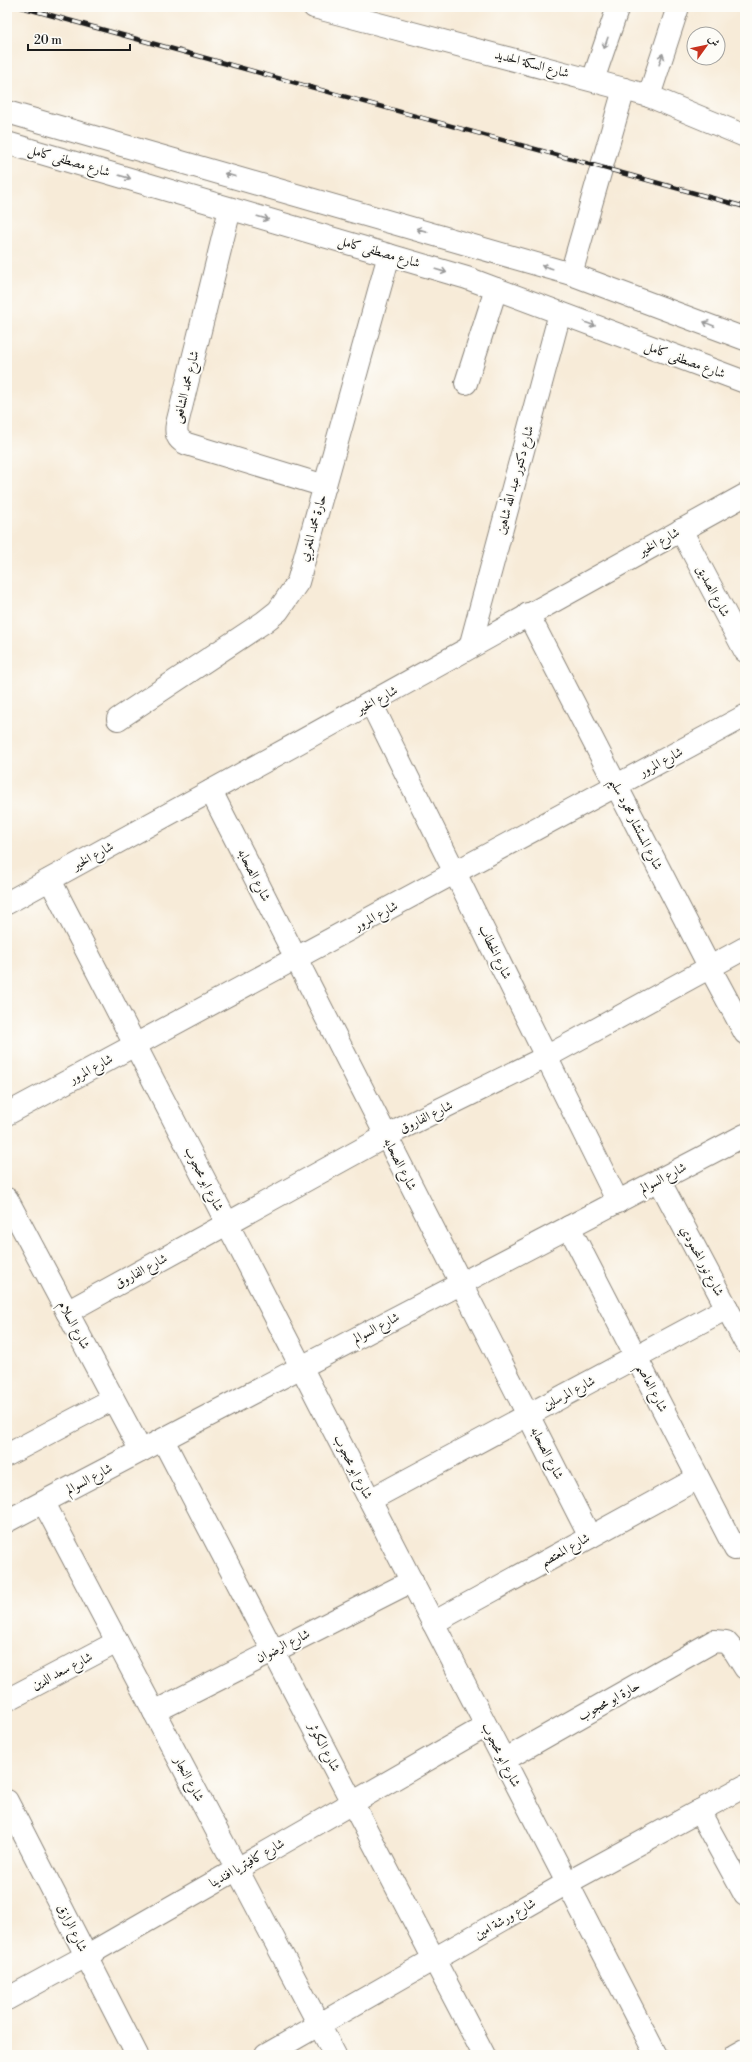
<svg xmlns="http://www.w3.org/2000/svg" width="752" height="2062" font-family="'Libre Bodoni',Amiri,serif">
<rect width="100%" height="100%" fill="#fdfcf7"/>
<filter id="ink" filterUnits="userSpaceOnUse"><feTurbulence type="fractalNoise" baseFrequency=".025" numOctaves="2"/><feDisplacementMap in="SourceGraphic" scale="8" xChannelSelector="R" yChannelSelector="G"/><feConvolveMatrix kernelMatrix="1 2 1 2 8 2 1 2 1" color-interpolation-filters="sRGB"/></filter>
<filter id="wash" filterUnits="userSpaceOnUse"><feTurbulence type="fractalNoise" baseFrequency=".012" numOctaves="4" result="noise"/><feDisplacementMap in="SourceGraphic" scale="16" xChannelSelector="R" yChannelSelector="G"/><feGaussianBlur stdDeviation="0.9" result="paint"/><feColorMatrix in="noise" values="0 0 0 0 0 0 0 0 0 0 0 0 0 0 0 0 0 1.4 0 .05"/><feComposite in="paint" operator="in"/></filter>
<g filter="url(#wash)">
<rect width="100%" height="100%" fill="#f7ebd8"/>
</g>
<g filter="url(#ink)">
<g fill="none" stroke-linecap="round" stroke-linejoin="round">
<g stroke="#8a847a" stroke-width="24">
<g id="minor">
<path d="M 314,7 L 624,89 L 649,96 L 745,136"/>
<path d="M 593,80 L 618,7"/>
<path d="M 649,96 L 678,7"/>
<path d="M 230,209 L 177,424 C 175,434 178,440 187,444 L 325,486"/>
<path d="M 571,274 L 624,89"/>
<path d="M 466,383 L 496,289"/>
<path d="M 681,530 L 745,651"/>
<path d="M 528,614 L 710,968 L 745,1033"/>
<path d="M 470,647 L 560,313"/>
<path d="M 371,703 L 618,1202"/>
<path d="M 118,719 L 264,622 L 278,611 L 298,582 L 389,255"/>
<path d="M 211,791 L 590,1537"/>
<path d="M 50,880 L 656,2055"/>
<path d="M 7,903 C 254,769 499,630 745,495"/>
<path d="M 7,1114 L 745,716"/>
<path d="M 659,1180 L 745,1342"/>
<path d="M 7,1199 L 141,1451"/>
<path d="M 569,1227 L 735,1549"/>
<path d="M 67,1312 L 386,1136 L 546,1057 L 745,948"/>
<path d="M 163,1440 L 484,2055"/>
<path d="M 7,1455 L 113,1399"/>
<path d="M 370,1500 L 727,1308"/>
<path d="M 44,1503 L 335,2055"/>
<path d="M 7,1521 L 745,1135"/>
<path d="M 433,1623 L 698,1478"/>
<path d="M 7,1700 L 117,1642"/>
<path d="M 154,1712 L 412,1581"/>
<path d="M 504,1760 L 714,1641 L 726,1642 L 735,1652 L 745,1668"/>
<path d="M 7,1801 L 137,2055"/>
<path d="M 699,1811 L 745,1895"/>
<path d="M 7,1999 L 86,1956 L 486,1726"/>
<path d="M 266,2055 L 567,1883 L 745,1786"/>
<path d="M 736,2055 L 745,2050"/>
</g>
</g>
<g stroke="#8a847a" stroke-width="24">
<g id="primary">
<path d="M 7,112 L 571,274 L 745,339"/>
<path d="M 7,143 L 467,278 L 745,382"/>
</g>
</g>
<use href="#minor" stroke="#fff" stroke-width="22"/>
<use href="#primary" stroke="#fff" stroke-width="22"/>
<g stroke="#1c1c1c" stroke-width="4.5">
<path id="rail" d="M 21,7 L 745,207"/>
</g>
<use href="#rail" stroke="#fdfcf7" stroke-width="3" stroke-dasharray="9" stroke-linecap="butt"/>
</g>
<defs><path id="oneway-shaft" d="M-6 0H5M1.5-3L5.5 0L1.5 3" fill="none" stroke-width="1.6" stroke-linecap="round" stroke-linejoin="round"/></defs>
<g stroke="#999">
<use href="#oneway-shaft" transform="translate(606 43) rotate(109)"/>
<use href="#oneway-shaft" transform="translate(661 59) rotate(-72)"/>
<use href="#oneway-shaft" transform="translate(230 175) rotate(-164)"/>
<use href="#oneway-shaft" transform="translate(125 177) rotate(16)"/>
<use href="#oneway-shaft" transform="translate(263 218) rotate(16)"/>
<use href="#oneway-shaft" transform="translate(422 230) rotate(-164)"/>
<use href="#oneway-shaft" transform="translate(547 267) rotate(-163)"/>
<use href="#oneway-shaft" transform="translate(441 271) rotate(16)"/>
<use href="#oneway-shaft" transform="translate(590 324) rotate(20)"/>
<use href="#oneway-shaft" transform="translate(709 324) rotate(-158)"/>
</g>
</g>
<g text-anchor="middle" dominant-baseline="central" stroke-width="4" stroke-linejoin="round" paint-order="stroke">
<g font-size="13" fill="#1c1c1c" stroke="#fdfcf7">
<text transform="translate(532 64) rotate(15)">شارع السكة الحديد</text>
<text transform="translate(69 161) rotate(16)">شارع مصطفى كامل</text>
<text transform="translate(379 252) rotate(16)">شارع مصطفى كامل</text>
<text transform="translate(685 360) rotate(20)">شارع مصطفى كامل</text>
<text transform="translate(186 387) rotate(-76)">شارع محمد الشافعى</text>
<text transform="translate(515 480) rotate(-75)">شارع دكتور عبد الله شاهين</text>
<text transform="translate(313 528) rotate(-74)">حارة محمد المغربي</text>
<text transform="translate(659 542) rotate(-29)">شارع الخير</text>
<text transform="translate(713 591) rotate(62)">شارع الصديق</text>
<text transform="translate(377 700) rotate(-29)">شارع الخير</text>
<text transform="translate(661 762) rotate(-28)">شارع المرور</text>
<text transform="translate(636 824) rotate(63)">شارع المستشار محمود سليم</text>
<text transform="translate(93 856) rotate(-29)">شارع الخير</text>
<text transform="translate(254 875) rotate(63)">شارع الصحابه</text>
<text transform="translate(376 916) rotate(-28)">شارع المرور</text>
<text transform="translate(495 952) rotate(64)">شارع الخطاب</text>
<text transform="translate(91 1069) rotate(-28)">شارع المرور</text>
<text transform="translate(426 1117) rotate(-26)">شارع الفاروق</text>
<text transform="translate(400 1164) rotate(63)">شارع الصحابه</text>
<text transform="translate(663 1178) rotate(-28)">شارع السوالم</text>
<text transform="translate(204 1179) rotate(63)">شارع ابو محجوب</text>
<text transform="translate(702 1261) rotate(62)">شارع نور المحمودي</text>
<text transform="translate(141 1271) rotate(-29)">شارع الفاروق</text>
<text transform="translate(74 1325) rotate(62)">شارع السلام</text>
<text transform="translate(376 1328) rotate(-28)">شارع السوالم</text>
<text transform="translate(652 1388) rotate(63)">شارع العاصم</text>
<text transform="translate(569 1393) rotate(-28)">شارع المرسلين</text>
<text transform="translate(547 1453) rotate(63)">شارع الصحابه</text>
<text transform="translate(353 1467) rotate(63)">شارع ابو محجوب</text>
<text transform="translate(89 1479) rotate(-28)">شارع السوالم</text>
<text transform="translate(565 1550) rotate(-29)">شارع المعتصم</text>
<text transform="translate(283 1646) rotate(-27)">شارع الرضوان</text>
<text transform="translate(62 1671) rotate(-27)">شارع سعد الدين</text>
<text transform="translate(609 1701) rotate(-29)">حارة ابو محجوب</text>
<text transform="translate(324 1747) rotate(62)">شارع الكوثر</text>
<text transform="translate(501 1755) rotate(63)">شارع ابو محجوب</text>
<text transform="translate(189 1779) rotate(62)">شارع النجار</text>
<text transform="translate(247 1863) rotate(-30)">شارع كافيتريا افندينا</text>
<text transform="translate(505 1919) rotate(-30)">شارع ورشة امين</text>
<text transform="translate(72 1928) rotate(63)">شارع الرازق</text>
</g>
</g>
<rect width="752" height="2062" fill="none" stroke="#fdfcf7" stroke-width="24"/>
<g transform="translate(706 46) rotate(57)"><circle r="19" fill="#fdfcf7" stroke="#a3a29f"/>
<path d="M0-3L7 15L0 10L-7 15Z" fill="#c8321e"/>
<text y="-6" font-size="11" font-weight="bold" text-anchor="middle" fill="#1c1c1c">ش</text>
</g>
<path d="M28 44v6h102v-6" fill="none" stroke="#1c1c1c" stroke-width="2"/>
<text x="34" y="44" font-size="12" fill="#1c1c1c" stroke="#fdfcf7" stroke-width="3" paint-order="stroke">20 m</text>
</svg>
